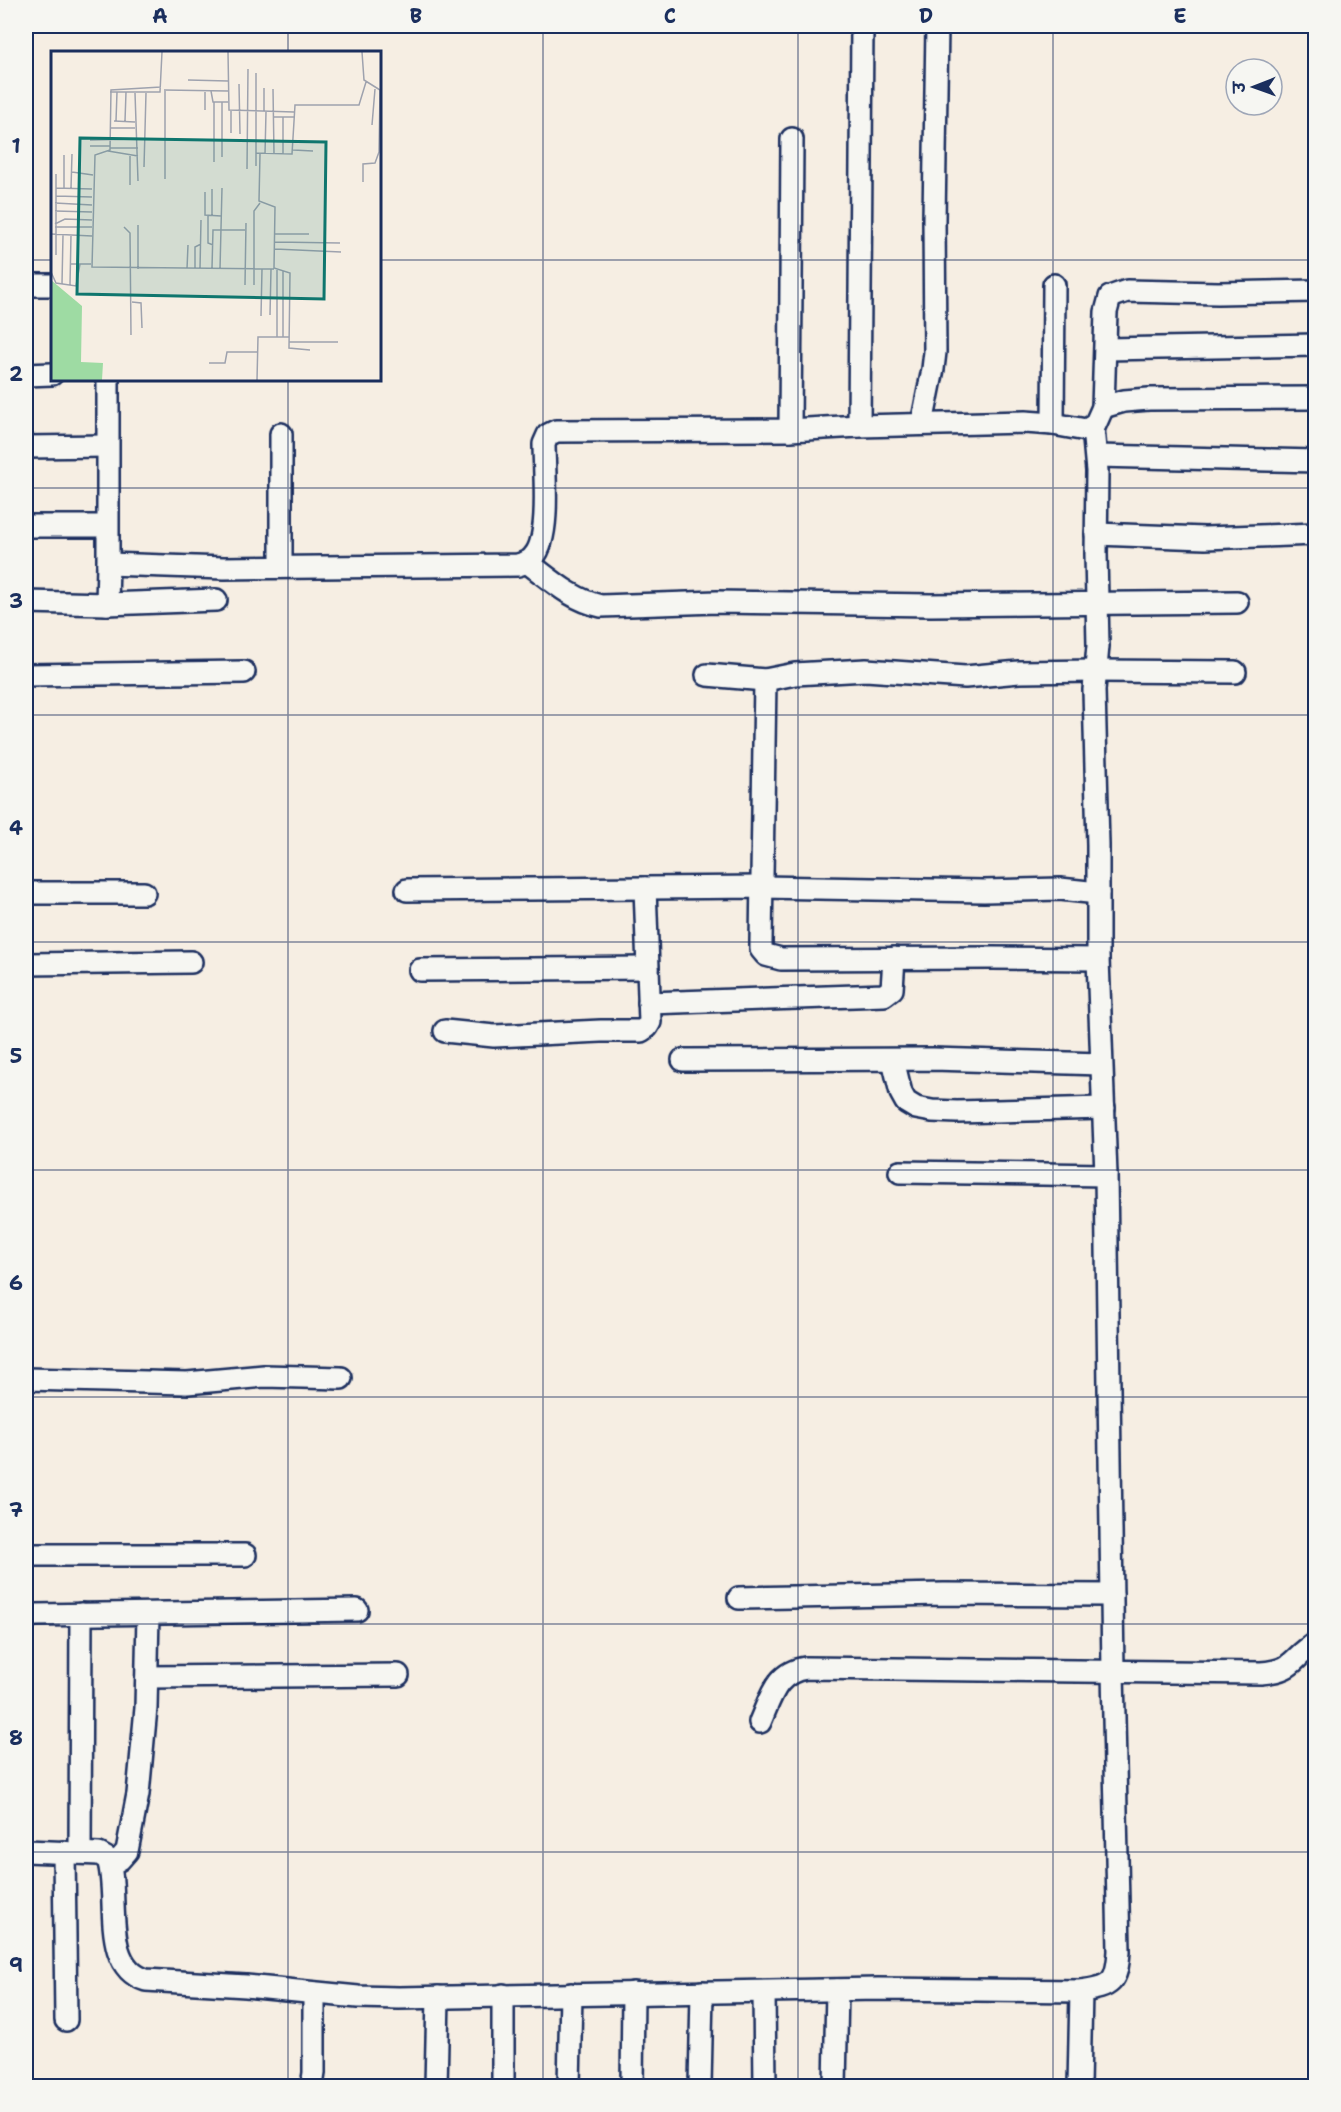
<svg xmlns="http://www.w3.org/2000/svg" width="1341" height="2112" font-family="'Shantell Sans','Playpen Sans Deva',sans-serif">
<rect width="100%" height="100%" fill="#f6eee3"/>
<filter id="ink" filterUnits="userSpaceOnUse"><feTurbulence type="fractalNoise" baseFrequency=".0167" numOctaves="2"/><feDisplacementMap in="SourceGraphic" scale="12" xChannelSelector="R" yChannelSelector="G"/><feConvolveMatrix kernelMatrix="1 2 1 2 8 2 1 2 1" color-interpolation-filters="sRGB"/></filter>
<g filter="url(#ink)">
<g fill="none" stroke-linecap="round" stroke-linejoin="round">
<g stroke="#1b2f5e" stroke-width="26">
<g id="street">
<path d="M 26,285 L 52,285"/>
<path d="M 1106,349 L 1316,345"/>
<path d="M 26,375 L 52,374"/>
<path d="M 1103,407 L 1124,401 L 1149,399 L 1316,398"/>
<path d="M 922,424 L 933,369 L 935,352 L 934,219 L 937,26"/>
<path d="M 1053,424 L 1054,285"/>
<path d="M 859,426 L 862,26"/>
<path d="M 790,430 L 792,139"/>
<path d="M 281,434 L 281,567"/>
<path d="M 26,447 L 107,446"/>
<path d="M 1097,456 L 1316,461"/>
<path d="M 26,526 L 107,526"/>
<path d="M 1096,534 L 1205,538 L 1316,534"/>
<path d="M 527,562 C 550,579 572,600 601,606 L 717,602 L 931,605 L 1237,602"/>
<path d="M 108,564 L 224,568 L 518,565 C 524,563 530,562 534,556 C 551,537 544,470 544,444 L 548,435 L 556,431 L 790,430 L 859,426 L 1025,422 L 1053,424 L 1086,430 L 1095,425 L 1103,407 L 1106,312 L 1110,297 L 1127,291 L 1218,293 L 1316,291"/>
<path d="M 26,602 L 107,604 L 216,600"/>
<path d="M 107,604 L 108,564 L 108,380"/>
<path d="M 26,675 L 244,672"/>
<path d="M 707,675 L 765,680 L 795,674 L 866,670 L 965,677 L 1019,672 L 1096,671 L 1235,672"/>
<path d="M 765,680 L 761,942 L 761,949 L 766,955 L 781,959 L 991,958 L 1098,959"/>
<path d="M 407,890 L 762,887 L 984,891 L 1060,889 L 1098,893"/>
<path d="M 26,893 L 144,893"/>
<path d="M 26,964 L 191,962"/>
<path d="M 420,970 L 648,968"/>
<path d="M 649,1003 L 884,995 L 892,989 L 894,958"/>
<path d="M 445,1031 L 494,1036 L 601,1031 L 641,1031 L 647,1027 L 650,1022 L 645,888"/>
<path d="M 683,1060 L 933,1059 L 1101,1064"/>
<path d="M 893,1060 L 901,1093 L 906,1102 L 916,1108 L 932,1111 L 957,1112 L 1104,1108"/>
<path d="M 900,1172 L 1106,1175"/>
<path d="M 26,1379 L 187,1383 L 264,1376 L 341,1378"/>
<path d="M 26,1555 L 245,1555"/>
<path d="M 739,1598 L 944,1594 L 1112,1595"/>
<path d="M 26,1617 L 36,1615 L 357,1610"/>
<path d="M 147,1677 L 398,1675"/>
<path d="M 760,1722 C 771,1697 776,1672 806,1668 L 1261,1673 C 1297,1670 1290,1658 1316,1643"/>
<path d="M 26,1851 L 99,1854 L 108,1859 C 120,1895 100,1966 146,1980 L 246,1986 L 358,1997 L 399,1998 L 878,1989 L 1081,1991 C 1112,1987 1117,1982 1119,1951 L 1113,1671 L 1106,1175 L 1098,959 L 1098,845 L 1094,690 L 1098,646 L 1096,554 L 1097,471 L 1093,428"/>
<path d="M 64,1852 L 66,2020"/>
<path d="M 80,1853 L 81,1614"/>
<path d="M 110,1865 L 120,1859 L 127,1851 L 138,1794 L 146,1708 L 148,1614"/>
<path d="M 764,1992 L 765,2086"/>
<path d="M 312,2086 L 314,2073 L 314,1994"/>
<path d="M 436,2086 L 438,1997"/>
<path d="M 503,2086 L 503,1995"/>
<path d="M 569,2086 L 571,1994"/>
<path d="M 632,2086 L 633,1993"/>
<path d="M 700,2086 L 702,1992"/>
<path d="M 835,2086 L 837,1990"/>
<path d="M 1079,2086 L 1081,1991"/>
</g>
</g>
<use href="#street" stroke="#f6f6f2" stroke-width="21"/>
</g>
</g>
<path fill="none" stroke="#1b2f5e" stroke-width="1.5" stroke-opacity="0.55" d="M 288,26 L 288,52M 543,26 L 543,2086M 798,26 L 798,2086M 1053,26 L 1053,2086M 26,260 L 52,260M 380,260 L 1316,260M 288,380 L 288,2086M 26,488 L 1316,488M 26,715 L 1316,715M 26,942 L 1316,942M 26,1170 L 1316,1170M 26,1397 L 1316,1397M 26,1624 L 1316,1624M 26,1852 L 1316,1852"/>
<g transform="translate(51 51)">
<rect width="330" height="330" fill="#f6eee3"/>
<path d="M 0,229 L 31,255 L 30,311 L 52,312 L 51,329 L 0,329 Z" fill="#9edba3"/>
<path fill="none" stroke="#9ea2ae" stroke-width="1.5" d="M 177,1 L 178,59 L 243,61M 311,1 L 313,29 L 329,39M 137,29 L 177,30M 188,33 L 189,83M 110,36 L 60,39 L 59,99 L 44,104 L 41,216 L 223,218M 222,38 L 223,103M 113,39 L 177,40M 160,40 L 162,51 L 177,51M 59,41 L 109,41 L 111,1M 84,42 L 87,130M 154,59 L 154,41M 180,60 L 180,82M 213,61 L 213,37M 223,66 L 243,66M 232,66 L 232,103M 63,70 L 84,71M 65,70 L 66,41M 74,70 L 75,41M 321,74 L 324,38M 59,77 L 84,77M 39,89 L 85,88M 242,91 L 266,91M 39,95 L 59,95M 59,97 L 87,97M 242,99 L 262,100M 57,100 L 87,105M 205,102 L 241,103 L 244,54 L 308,54 L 315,31M 209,103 L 208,150 L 224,156 L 223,217 L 239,222 L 238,297 L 259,299M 214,103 L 215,61M 171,106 L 171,51M 163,111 L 163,51M 205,115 L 205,22M 93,116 L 95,42M 196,118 L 197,18M 21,121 L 42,124M 114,128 L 114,39M 312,131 L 312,113 L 324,112 L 328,101 L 329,39M 79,134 L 79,105M 5,137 L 41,138M 13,137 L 13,104M 20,137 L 21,103M 154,141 L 154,164 L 170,165M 5,145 L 41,146M 4,152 L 41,154M 4,160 L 41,161M 157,165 L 157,192 L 162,194M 161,165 L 161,138M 4,173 L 14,168 L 41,169M 4,176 L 41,176M 73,176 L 79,182 L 80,284M 0,183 L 41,185M 224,183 L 258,183M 224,191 L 289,192M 224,198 L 290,201M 5,204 L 5,123M 20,213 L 40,213M 161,217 L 162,179 L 194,179M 87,218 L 87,174M 136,218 L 137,194M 144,218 L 144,196 L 150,193M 149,218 L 150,169M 169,218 L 171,137M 0,221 L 5,232 L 25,235 L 29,213M 11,233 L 12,184M 19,234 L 20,184M 194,234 L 195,172M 203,234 L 203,160 L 209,152M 81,251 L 90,252 L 91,277M 219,264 L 220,218M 210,265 L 211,218M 226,286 L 226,219M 232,286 L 232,220M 238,291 L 287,291M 158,312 L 174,312 L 176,301 L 206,301M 206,329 L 207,286 L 238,286"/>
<path fill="#0f766e" fill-opacity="0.15" stroke="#0f766e" stroke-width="3" d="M 29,87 L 275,91 L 273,248 L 26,243 Z"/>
<rect width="330" height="330" fill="none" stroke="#1b2f5e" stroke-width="3"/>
</g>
<rect width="1341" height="2112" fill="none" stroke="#f6f6f2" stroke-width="66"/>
<g transform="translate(1254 87) rotate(269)"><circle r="28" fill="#f6f6f2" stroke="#9ea6b7" stroke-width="1.5"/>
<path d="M0-4.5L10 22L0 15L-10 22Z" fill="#1b2f5e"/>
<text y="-9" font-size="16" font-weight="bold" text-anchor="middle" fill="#1b2f5e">उ</text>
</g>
<rect x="33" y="33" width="1275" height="2046" fill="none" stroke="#1b2f5e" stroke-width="2"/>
<g font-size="20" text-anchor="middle" font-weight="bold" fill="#1b2f5e">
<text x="160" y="23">A</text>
<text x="416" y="23">B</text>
<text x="670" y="23">C</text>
<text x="926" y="23">D</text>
<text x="1180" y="23">E</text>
<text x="16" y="153">1</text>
<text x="16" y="381">2</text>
<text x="16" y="608">3</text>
<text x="16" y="835">4</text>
<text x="16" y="1063">5</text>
<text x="16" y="1290">6</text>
<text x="16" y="1517">7</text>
<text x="16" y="1745">8</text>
<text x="16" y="1972">9</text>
</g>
</svg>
